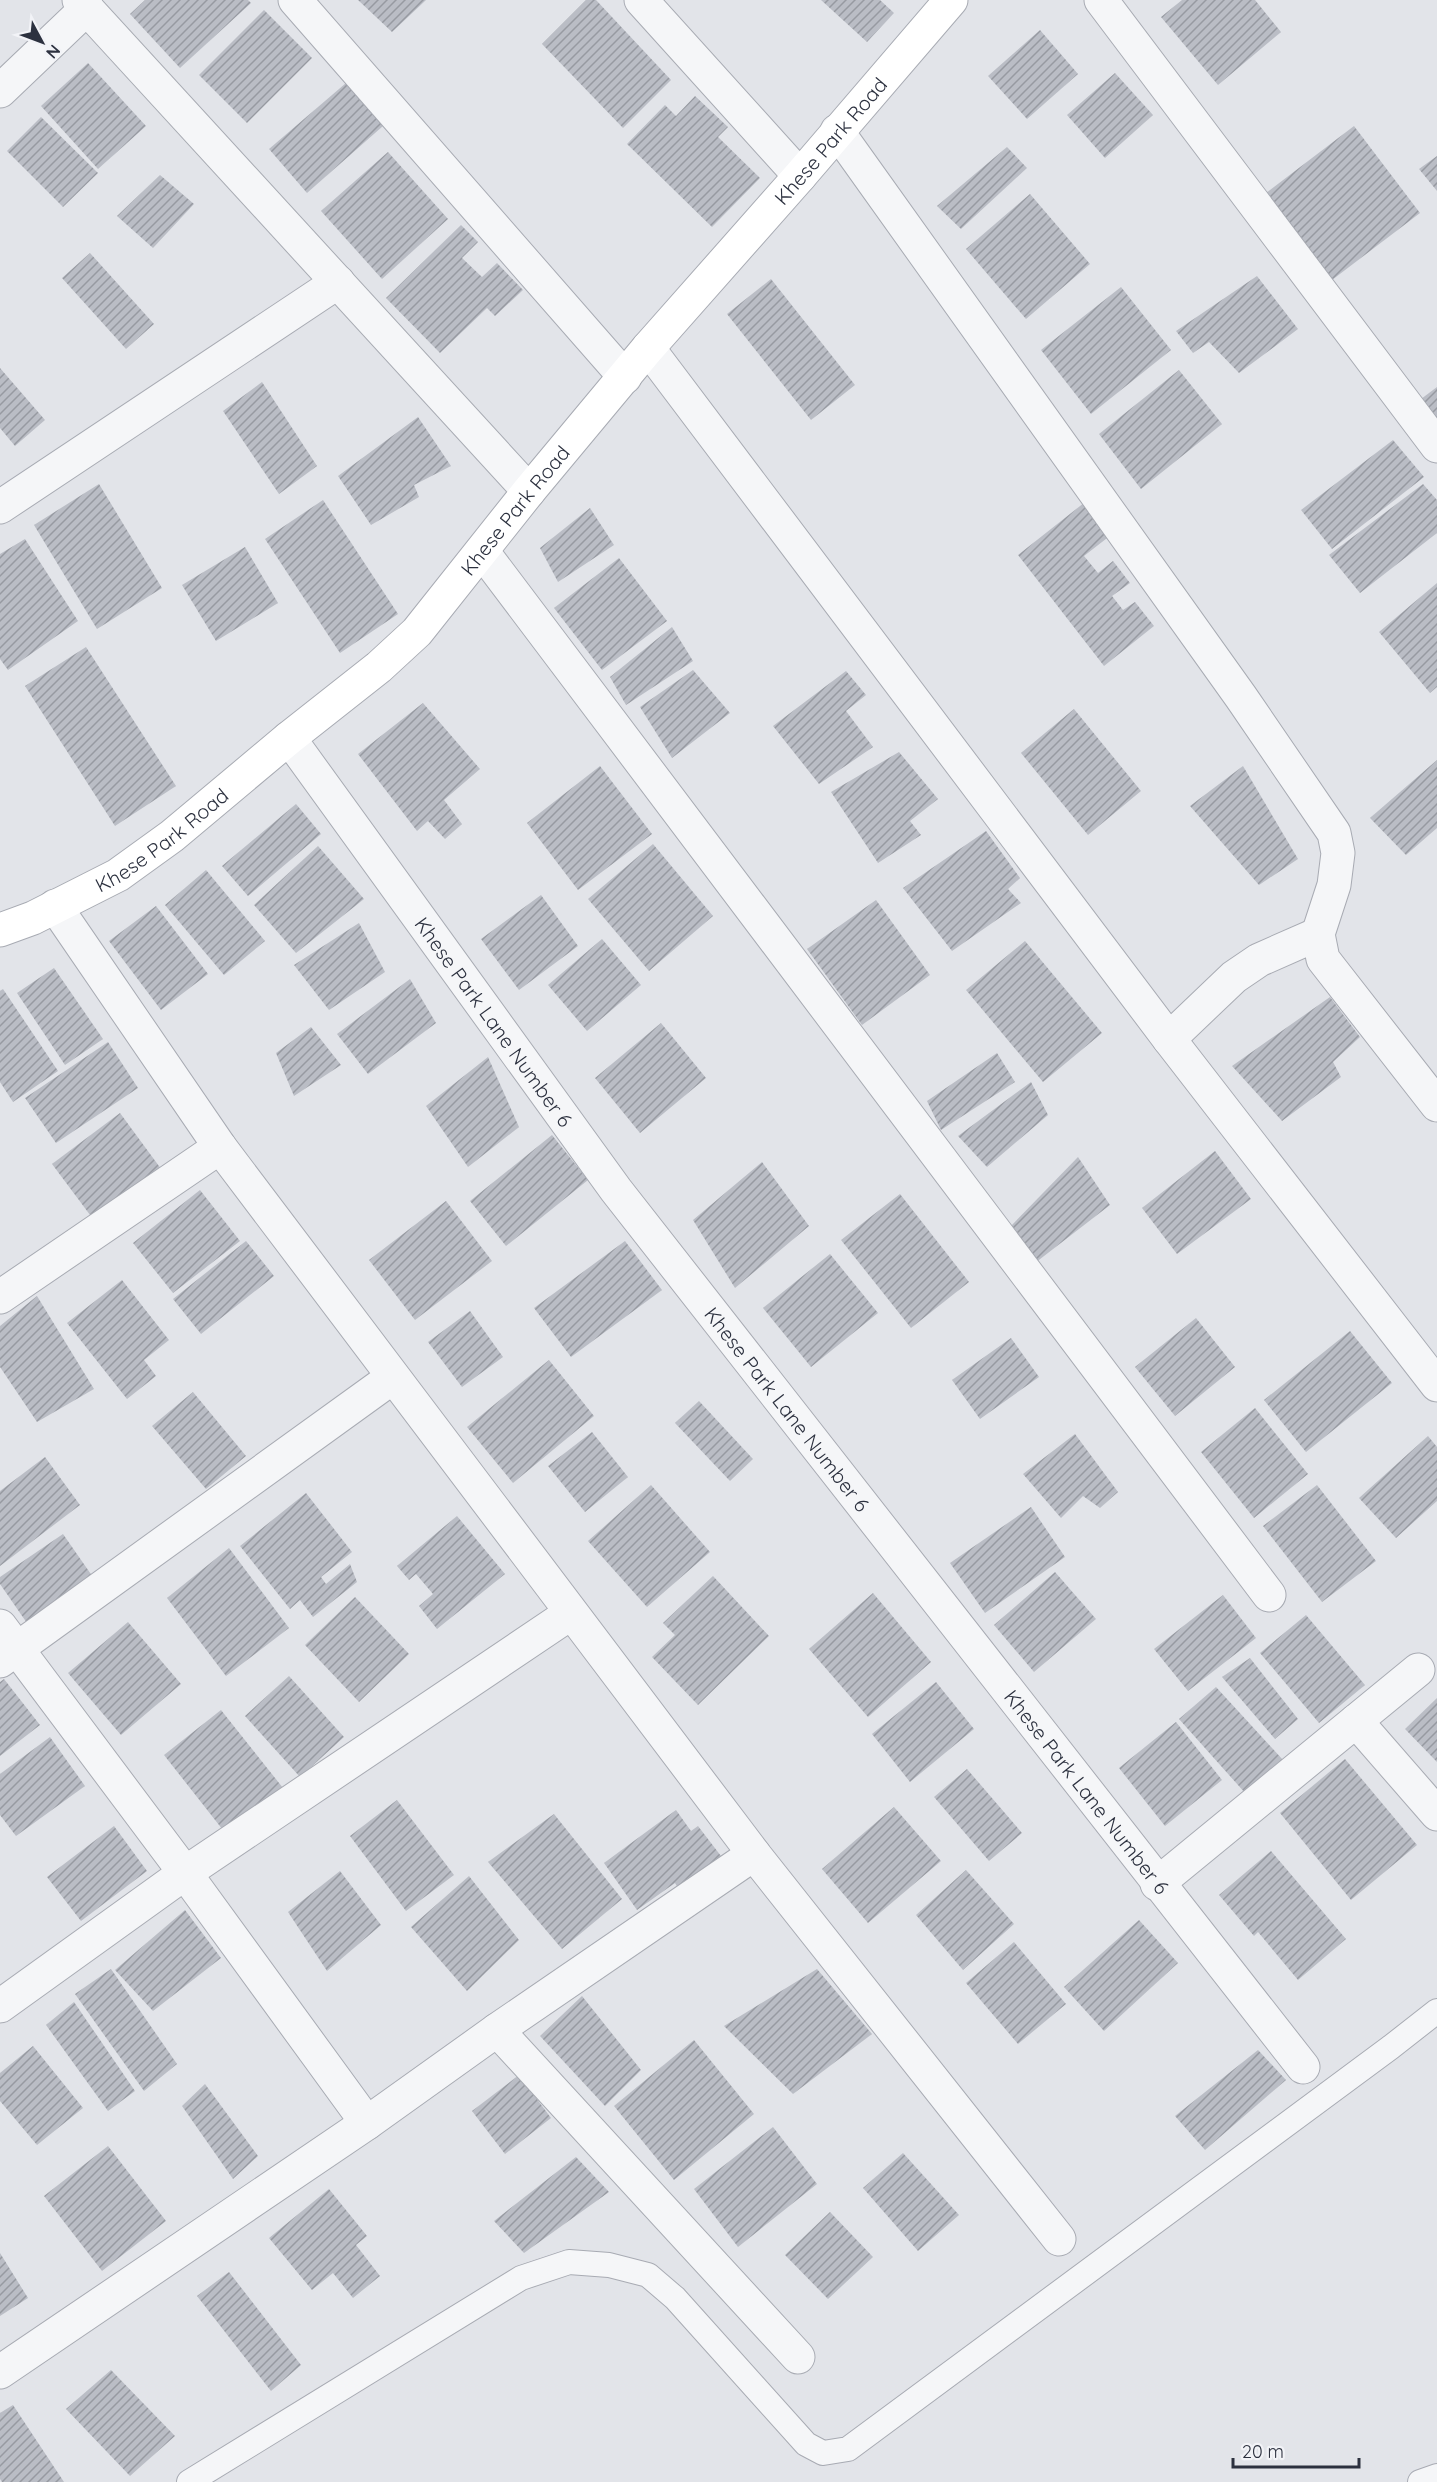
<svg xmlns="http://www.w3.org/2000/svg" width="1437" height="2482" font-family="Quicksand,sans-serif">
<defs>
<pattern id="building-hatch" width="6" height="6" patternUnits="userSpaceOnUse" patternTransform="scale(1.5)"><rect width="6" height="6" fill="#babdc5"/><path d="M-1 1l2-2M0 6l6-6M5 7l2-2" fill="none" stroke="#979aa1"/></pattern>
</defs>
<rect width="100%" height="100%" fill="#e2e4e9"/>
<g fill="url(#building-hatch)">
<path d="M 145,0 L 248,0 L 251,3 L 180,68 L 130,14 Z"/>
<path d="M 358,0 L 426,0 L 392,32 Z"/>
<path d="M 586,0 L 596,0 L 671,80 L 623,128 L 542,44 Z"/>
<path d="M 821,0 L 880,0 L 894,13 L 867,42 Z"/>
<path d="M 1182,0 L 1255,0 L 1281,32 L 1218,85 L 1161,17 Z"/>
<path d="M 264,10 L 312,58 L 247,123 L 199,75 Z"/>
<path d="M 1040,30 L 1078,74 L 1027,119 L 988,76 Z"/>
<path d="M 88,63 L 146,126 L 98,169 L 41,106 Z"/>
<path d="M 1115,73 L 1153,115 L 1105,158 L 1067,115 Z"/>
<path d="M 346,83 L 383,126 L 307,193 L 269,149 Z"/>
<path d="M 695,96 L 728,127 L 718,137 L 760,178 L 712,227 L 627,144 L 665,105 L 676,116 Z"/>
<path d="M 41,117 L 98,173 L 63,207 L 7,151 Z"/>
<path d="M 1354,126 L 1420,213 L 1332,280 L 1266,193 Z"/>
<path d="M 1007,147 L 1027,168 L 961,229 L 937,206 Z"/>
<path d="M 388,152 L 448,219 L 382,279 L 321,211 Z"/>
<path d="M 1437,156 L 1437,191 L 1419,169 Z"/>
<path d="M 160,175 L 194,204 L 153,248 L 117,216 Z"/>
<path d="M 1030,194 L 1090,264 L 1026,319 L 966,249 Z"/>
<path d="M 461,225 L 478,242 L 462,258 L 482,277 L 497,263 L 523,290 L 495,316 L 487,308 L 440,353 L 386,298 Z"/>
<path d="M 90,253 L 154,324 L 126,349 L 62,278 Z"/>
<path d="M 1257,276 L 1298,329 L 1239,373 L 1209,342 L 1193,353 L 1176,331 Z"/>
<path d="M 771,279 L 855,385 L 811,420 L 727,314 Z"/>
<path d="M 1121,287 L 1171,350 L 1091,414 L 1041,350 Z"/>
<path d="M 0,368 L 45,420 L 15,446 L 0,428 Z"/>
<path d="M 1179,370 L 1222,424 L 1141,489 L 1099,434 Z"/>
<path d="M 262,382 L 317,466 L 279,494 L 223,411 Z"/>
<path d="M 1437,387 L 1437,420 L 1421,399 Z"/>
<path d="M 418,417 L 451,466 L 414,485 L 419,497 L 371,525 L 338,476 Z"/>
<path d="M 1393,440 L 1424,477 L 1332,549 L 1301,510 Z"/>
<path d="M 99,484 L 162,588 L 97,629 L 34,525 Z"/>
<path d="M 1423,484 L 1437,500 L 1437,533 L 1360,593 L 1329,555 Z"/>
<path d="M 1094,495 L 1120,528 L 1084,556 L 1098,573 L 1113,561 L 1130,583 L 1112,596 L 1123,610 L 1135,602 L 1154,626 L 1104,666 L 1018,555 Z"/>
<path d="M 323,500 L 398,614 L 340,653 L 265,539 Z"/>
<path d="M 590,508 L 614,545 L 558,582 L 540,548 Z"/>
<path d="M 25,539 L 78,621 L 8,670 L 0,659 L 0,554 Z"/>
<path d="M 245,547 L 278,603 L 216,641 L 182,585 Z"/>
<path d="M 619,558 L 667,621 L 602,670 L 554,608 Z"/>
<path d="M 1437,583 L 1437,687 L 1430,693 L 1379,632 Z"/>
<path d="M 672,627 L 693,661 L 626,705 L 610,677 Z"/>
<path d="M 86,647 L 176,786 L 115,826 L 25,686 Z"/>
<path d="M 693,670 L 730,713 L 672,758 L 640,707 Z"/>
<path d="M 846,671 L 866,695 L 846,711 L 873,747 L 819,784 L 773,726 Z"/>
<path d="M 423,703 L 480,769 L 444,800 L 462,824 L 445,839 L 428,821 L 417,831 L 358,754 Z"/>
<path d="M 1074,709 L 1141,791 L 1088,835 L 1021,753 Z"/>
<path d="M 899,752 L 938,799 L 910,821 L 921,835 L 878,863 L 831,792 Z"/>
<path d="M 1437,760 L 1437,828 L 1406,855 L 1370,818 Z"/>
<path d="M 600,766 L 652,834 L 578,890 L 527,823 Z"/>
<path d="M 1243,766 L 1298,859 L 1259,885 L 1190,806 Z"/>
<path d="M 296,804 L 321,834 L 248,896 L 222,866 Z"/>
<path d="M 986,831 L 1020,878 L 1008,889 L 1021,903 L 952,951 L 903,888 Z"/>
<path d="M 653,844 L 713,916 L 649,971 L 588,899 Z"/>
<path d="M 318,846 L 364,899 L 296,953 L 254,905 Z"/>
<path d="M 206,870 L 265,941 L 224,975 L 165,905 Z"/>
<path d="M 541,895 L 578,946 L 519,990 L 481,939 Z"/>
<path d="M 876,900 L 930,975 L 862,1025 L 807,949 Z"/>
<path d="M 156,906 L 208,974 L 161,1010 L 109,941 Z"/>
<path d="M 359,923 L 385,972 L 329,1010 L 294,965 Z"/>
<path d="M 602,939 L 641,985 L 587,1031 L 548,985 Z"/>
<path d="M 1025,941 L 1102,1033 L 1043,1082 L 966,990 Z"/>
<path d="M 54,968 L 103,1039 L 65,1065 L 17,993 Z"/>
<path d="M 410,979 L 436,1023 L 368,1074 L 337,1034 Z"/>
<path d="M 3,989 L 58,1071 L 13,1102 L 0,1082 L 0,991 Z"/>
<path d="M 1330,997 L 1360,1037 L 1333,1062 L 1341,1077 L 1282,1121 L 1232,1066 Z"/>
<path d="M 661,1023 L 706,1078 L 640,1133 L 595,1078 Z"/>
<path d="M 311,1027 L 341,1065 L 294,1096 L 276,1053 Z"/>
<path d="M 108,1042 L 138,1088 L 56,1143 L 25,1098 Z"/>
<path d="M 997,1053 L 1015,1082 L 941,1130 L 927,1101 Z"/>
<path d="M 488,1057 L 519,1127 L 468,1167 L 426,1106 Z"/>
<path d="M 1031,1082 L 1048,1115 L 987,1167 L 958,1136 Z"/>
<path d="M 120,1113 L 167,1177 L 99,1227 L 52,1164 Z"/>
<path d="M 552,1135 L 588,1180 L 506,1246 L 470,1201 Z"/>
<path d="M 1215,1151 L 1251,1199 L 1177,1254 L 1142,1208 Z"/>
<path d="M 1078,1157 L 1110,1205 L 1035,1263 L 1010,1227 Z"/>
<path d="M 762,1162 L 809,1226 L 735,1288 L 693,1220 Z"/>
<path d="M 200,1190 L 240,1241 L 173,1293 L 133,1243 Z"/>
<path d="M 900,1194 L 969,1282 L 911,1328 L 841,1240 Z"/>
<path d="M 446,1201 L 492,1261 L 415,1320 L 369,1260 Z"/>
<path d="M 246,1241 L 274,1276 L 201,1334 L 173,1299 Z"/>
<path d="M 625,1241 L 662,1290 L 571,1357 L 534,1308 Z"/>
<path d="M 830,1254 L 878,1313 L 811,1367 L 763,1308 Z"/>
<path d="M 122,1280 L 169,1340 L 144,1360 L 156,1376 L 127,1399 L 67,1323 Z"/>
<path d="M 37,1296 L 94,1389 L 37,1422 L 0,1367 L 0,1326 Z"/>
<path d="M 470,1311 L 503,1357 L 462,1387 L 428,1342 Z"/>
<path d="M 1196,1318 L 1235,1367 L 1175,1416 L 1135,1367 Z"/>
<path d="M 1350,1331 L 1392,1383 L 1306,1452 L 1264,1400 Z"/>
<path d="M 1011,1338 L 1039,1377 L 980,1419 L 952,1380 Z"/>
<path d="M 549,1360 L 594,1416 L 513,1483 L 467,1427 Z"/>
<path d="M 193,1392 L 246,1456 L 206,1489 L 152,1426 Z"/>
<path d="M 699,1401 L 753,1459 L 730,1481 L 675,1423 Z"/>
<path d="M 1255,1408 L 1308,1474 L 1254,1518 L 1201,1452 Z"/>
<path d="M 592,1432 L 628,1477 L 585,1512 L 548,1466 Z"/>
<path d="M 1075,1434 L 1118,1492 L 1100,1508 L 1083,1496 L 1061,1518 L 1023,1474 Z"/>
<path d="M 1428,1436 L 1437,1447 L 1437,1501 L 1396,1538 L 1359,1498 Z"/>
<path d="M 45,1457 L 80,1505 L 0,1566 L 0,1491 Z"/>
<path d="M 651,1485 L 710,1552 L 647,1607 L 588,1541 Z"/>
<path d="M 1317,1485 L 1376,1561 L 1322,1602 L 1263,1526 Z"/>
<path d="M 306,1493 L 352,1552 L 321,1577 L 326,1584 L 350,1564 L 357,1582 L 313,1617 L 300,1600 L 290,1609 L 240,1546 Z"/>
<path d="M 1031,1507 L 1065,1557 L 985,1613 L 950,1563 Z"/>
<path d="M 457,1516 L 505,1574 L 437,1629 L 419,1606 L 433,1594 L 416,1574 L 409,1580 L 397,1566 Z"/>
<path d="M 63,1534 L 95,1580 L 29,1626 L 0,1584 L 0,1577 Z"/>
<path d="M 229,1548 L 289,1628 L 226,1676 L 167,1598 Z"/>
<path d="M 1055,1572 L 1096,1619 L 1034,1672 L 994,1625 Z"/>
<path d="M 713,1576 L 769,1636 L 698,1705 L 652,1657 L 675,1635 L 663,1623 Z"/>
<path d="M 873,1593 L 931,1662 L 868,1717 L 809,1649 Z"/>
<path d="M 1223,1595 L 1256,1638 L 1188,1691 L 1154,1649 Z"/>
<path d="M 355,1597 L 409,1654 L 359,1702 L 305,1645 Z"/>
<path d="M 1306,1615 L 1365,1685 L 1319,1723 L 1260,1653 Z"/>
<path d="M 128,1622 L 181,1684 L 121,1735 L 68,1673 Z"/>
<path d="M 1250,1658 L 1298,1719 L 1275,1739 L 1222,1677 Z"/>
<path d="M 289,1676 L 344,1737 L 300,1777 L 245,1716 Z"/>
<path d="M 4,1679 L 40,1725 L 0,1756 L 0,1682 Z"/>
<path d="M 936,1682 L 974,1729 L 910,1782 L 872,1734 Z"/>
<path d="M 1216,1687 L 1283,1760 L 1246,1794 L 1179,1719 Z"/>
<path d="M 1437,1698 L 1437,1762 L 1405,1729 Z"/>
<path d="M 221,1710 L 287,1793 L 230,1839 L 164,1755 Z"/>
<path d="M 1176,1722 L 1222,1780 L 1165,1826 L 1119,1768 Z"/>
<path d="M 50,1737 L 85,1786 L 16,1836 L 0,1815 L 0,1774 Z"/>
<path d="M 1345,1759 L 1417,1845 L 1351,1900 L 1280,1813 Z"/>
<path d="M 967,1769 L 1022,1833 L 989,1861 L 934,1797 Z"/>
<path d="M 397,1800 L 454,1875 L 406,1911 L 350,1836 Z"/>
<path d="M 894,1807 L 941,1861 L 868,1923 L 822,1869 Z"/>
<path d="M 676,1810 L 691,1831 L 698,1826 L 721,1856 L 678,1888 L 675,1883 L 637,1910 L 604,1863 Z"/>
<path d="M 554,1814 L 622,1899 L 562,1949 L 488,1862 Z"/>
<path d="M 114,1826 L 147,1871 L 81,1921 L 47,1877 Z"/>
<path d="M 1271,1851 L 1346,1939 L 1298,1980 L 1258,1932 L 1254,1936 L 1219,1895 Z"/>
<path d="M 966,1870 L 1014,1924 L 963,1970 L 916,1915 Z"/>
<path d="M 340,1871 L 381,1925 L 327,1971 L 288,1912 Z"/>
<path d="M 469,1876 L 519,1940 L 467,1991 L 411,1927 Z"/>
<path d="M 185,1910 L 221,1958 L 153,2011 L 115,1970 Z"/>
<path d="M 1139,1920 L 1178,1963 L 1104,2031 L 1064,1987 Z"/>
<path d="M 1014,1942 L 1066,2004 L 1018,2044 L 966,1983 Z"/>
<path d="M 111,1969 L 177,2064 L 144,2091 L 75,1994 Z"/>
<path d="M 817,1969 L 872,2034 L 793,2094 L 724,2026 Z"/>
<path d="M 582,1996 L 641,2070 L 605,2106 L 540,2036 Z"/>
<path d="M 74,2002 L 135,2091 L 108,2111 L 46,2025 Z"/>
<path d="M 694,2040 L 754,2114 L 674,2180 L 614,2106 Z"/>
<path d="M 33,2046 L 83,2108 L 37,2145 L 0,2101 L 0,2073 Z"/>
<path d="M 1258,2050 L 1286,2080 L 1205,2150 L 1175,2116 Z"/>
<path d="M 519,2075 L 551,2118 L 505,2154 L 472,2111 Z"/>
<path d="M 205,2084 L 258,2156 L 233,2179 L 182,2106 Z"/>
<path d="M 773,2127 L 817,2184 L 738,2247 L 694,2189 Z"/>
<path d="M 108,2146 L 166,2221 L 102,2271 L 44,2196 Z"/>
<path d="M 903,2153 L 959,2215 L 918,2251 L 863,2188 Z"/>
<path d="M 576,2157 L 609,2192 L 524,2253 L 494,2221 Z"/>
<path d="M 329,2189 L 367,2236 L 356,2245 L 380,2276 L 353,2298 L 333,2273 L 312,2290 L 269,2238 Z"/>
<path d="M 830,2212 L 873,2257 L 828,2299 L 785,2255 Z"/>
<path d="M 0,2253 L 28,2298 L 0,2316 Z"/>
<path d="M 229,2272 L 301,2365 L 271,2391 L 197,2296 Z"/>
<path d="M 111,2370 L 175,2436 L 130,2476 L 66,2409 Z"/>
<path d="M 13,2405 L 64,2482 L 2,2482 L 0,2479 L 0,2413 Z"/>
</g>
<g fill="none" stroke-linecap="round" stroke-linejoin="round">
<g stroke="#a8abb3" stroke-width="26">
<g id="lane">
<path d="M 189,2482 L 521,2278 L 569,2262 L 609,2265 L 648,2275 L 675,2298 L 806,2444 L 823,2453 L 848,2449 L 1391,2047 L 1437,2011"/>
<path d="M 1420,2482 L 1437,2476"/>
</g>
</g>
<g stroke="#a8abb3" stroke-width="35">
<g id="street">
<path d="M 79,0 L 529,491"/>
<path d="M 295,0 L 625,377"/>
<path d="M 641,0 L 800,176"/>
<path d="M 1101,0 L 1437,446"/>
<path d="M 0,91 L 87,8"/>
<path d="M 837,131 L 1241,697 L 1334,833 L 1338,853 L 1334,885 L 1318,934 L 1323,959 L 1437,1105"/>
<path d="M 648,348 L 1169,1039 L 1437,1385"/>
<path d="M 0,507 L 338,282"/>
<path d="M 482,551 L 1269,1595"/>
<path id="s1" d="M 289,738 L 616,1190 L 1303,2067"/>
<path d="M 55,906 L 220,1147 L 754,1854 L 1059,2239"/>
<path d="M 1169,1039 L 1234,977 L 1259,960 L 1318,934"/>
<path d="M 0,1297 L 220,1147"/>
<path d="M 0,1626 L 185,1873 L 367,2123"/>
<path d="M 0,1661 L 393,1377"/>
<path d="M 1356,1721 L 1437,1814"/>
<path d="M 1157,1884 L 1418,1670"/>
<path d="M 0,2006 L 185,1873 L 571,1613"/>
<path d="M 497,2030 L 798,2357"/>
<path d="M 0,2372 L 367,2123 L 497,2030 L 754,1854"/>
</g>
</g>
<g stroke="#a8abb3" stroke-width="35">
<g id="secondary">
<path id="s2" d="M 0,930 L 33,918 L 118,875 L 172,836 L 289,738 L 379,667 L 417,632 L 529,491 L 648,348 L 800,176 L 951,0"/>
</g>
</g>
<use href="#lane" stroke="#f5f6f8" stroke-width="24"/>
<use href="#street" stroke="#f5f6f8" stroke-width="33"/>
<use href="#secondary" stroke="#fff" stroke-width="33"/>
</g>
<g text-anchor="middle" dominant-baseline="central" stroke-width="4.5" stroke-linejoin="round" paint-order="stroke">
<g font-size="20" fill="#2c313f" stroke="#f2f3f7">
<text stroke="none"><textPath href="#s2" startOffset="1158">Khese Park Road</textPath></text>
<text stroke="none"><textPath href="#s2" startOffset="672">Khese Park Road</textPath></text>
<text stroke="none"><textPath href="#s2" startOffset="186">Khese Park Road</textPath></text>
<text stroke="none"><textPath href="#s1" startOffset="350">Khese Park Lane Number 6</textPath></text>
<text stroke="none"><textPath href="#s1" startOffset="836">Khese Park Lane Number 6</textPath></text>
<text stroke="none"><textPath href="#s1" startOffset="1322">Khese Park Lane Number 6</textPath></text>
</g>
</g>
<g transform="translate(42 42) rotate(131)" stroke="#f2f3f7" stroke-width="4.5" paint-order="stroke">
<path d="M0-4.5L10 22L0 15L-10 22Z" fill="#2c313f"/>
<text y="-9" font-size="16" font-weight="bold" text-anchor="middle" fill="#2c313f">N</text>
</g>
<path d="M1233 2458v9h126v-9" fill="none" stroke="#2c313f" stroke-width="3"/>
<text x="1242" y="2458" font-size="18" fill="#2c313f" stroke="#f2f3f7" stroke-width="4.5" paint-order="stroke">20 m</text>
</svg>
